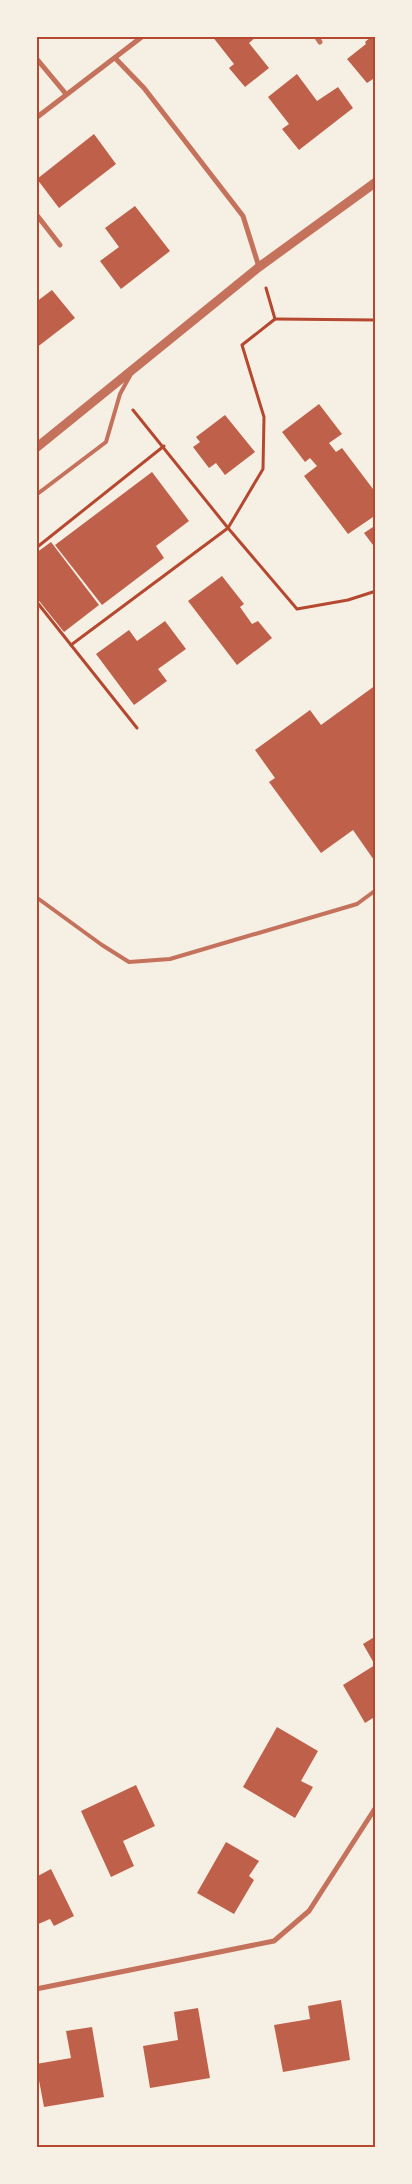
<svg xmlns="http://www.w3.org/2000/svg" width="412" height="2184" font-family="'Fira Sans',sans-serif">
<rect width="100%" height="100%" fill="#f6efe4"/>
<g fill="#bf614a">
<path d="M 212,36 L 257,36 L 249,43 L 269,68 L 245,87 L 229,68 L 234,64 Z"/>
<path d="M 372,36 L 376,36 L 376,77 L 367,83 L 347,59 L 366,44 L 365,42 Z"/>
<path d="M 297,74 L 317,101 L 338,87 L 353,108 L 299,150 L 282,129 L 289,124 L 268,97 Z"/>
<path d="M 94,134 L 116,164 L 59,208 L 37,179 Z"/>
<path d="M 135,206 L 170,251 L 121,289 L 100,261 L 119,247 L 105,228 Z"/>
<path d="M 52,290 L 75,318 L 36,348 L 36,302 Z"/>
<path d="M 319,404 L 342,434 L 329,443 L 336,452 L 342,448 L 376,493 L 376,521 L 373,517 L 348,534 L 304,476 L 317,466 L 310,458 L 305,462 L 282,432 Z"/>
<path d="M 225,415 L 255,452 L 225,475 L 216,463 L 209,468 L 193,447 L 200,442 L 196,437 Z"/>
<path d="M 152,472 L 189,521 L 156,546 L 164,558 L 102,605 L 55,545 Z"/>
<path d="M 376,525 L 376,549 L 364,533 Z"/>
<path d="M 51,542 L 99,605 L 64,632 L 36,597 L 36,553 Z"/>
<path d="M 222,576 L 244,604 L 240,607 L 252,624 L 258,621 L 272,638 L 237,665 L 188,601 Z"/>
<path d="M 165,621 L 186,649 L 158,669 L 167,681 L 134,705 L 96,654 L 129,630 L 137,641 Z"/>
<path d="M 376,685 L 376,863 L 353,830 L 321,853 L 269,782 L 275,778 L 255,750 L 310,710 L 321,725 Z"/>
<path d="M 376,1636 L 376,1716 L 365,1723 L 343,1685 L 375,1665 L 363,1644 Z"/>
<path d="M 277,1727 L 318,1751 L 301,1781 L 313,1787 L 295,1818 L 243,1787 Z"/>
<path d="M 136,1785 L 155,1826 L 123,1841 L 134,1866 L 111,1877 L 81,1811 Z"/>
<path d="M 226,1842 L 259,1861 L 249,1876 L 254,1880 L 234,1914 L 197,1893 Z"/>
<path d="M 51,1869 L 74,1916 L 54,1926 L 50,1919 L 36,1925 L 36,1877 Z"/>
<path d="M 341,2000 L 350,2060 L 283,2072 L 274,2025 L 310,2019 L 308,2006 Z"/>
<path d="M 198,2008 L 210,2078 L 150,2088 L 143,2046 L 178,2040 L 174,2012 Z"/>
<path d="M 92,2027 L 104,2097 L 44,2107 L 36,2064 L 71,2058 L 66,2031 Z"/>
</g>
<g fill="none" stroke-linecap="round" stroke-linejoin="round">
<g stroke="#b5482f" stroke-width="3">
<path d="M 275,319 L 376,320"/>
<path d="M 133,410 L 228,528 L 297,609 L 348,600 L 376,591"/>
<path d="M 36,548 L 164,446"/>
<path d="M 36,601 L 71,645 L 228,528 L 263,469 L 264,417 L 242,345 L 275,319 L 266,288"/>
<path d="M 71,645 L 137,728"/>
</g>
<g stroke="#c5725c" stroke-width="4">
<path d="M 36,495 L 106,442 L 120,394 L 131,374"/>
<path d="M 36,897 L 102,945 L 129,962 L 170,959 L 357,904 L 376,890"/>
</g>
<g stroke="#c5725c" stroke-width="5">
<path d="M 316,36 L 320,42"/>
<path d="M 36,58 L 66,94"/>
<path d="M 115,58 L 144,88 L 243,216 L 259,267"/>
<path d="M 36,118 L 143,36"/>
<path d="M 36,214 L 60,245"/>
<path d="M 36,1989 L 274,1941 L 309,1911 L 376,1807"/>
</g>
<path stroke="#c5725c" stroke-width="9" d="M 36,448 L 259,267 L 376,182"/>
</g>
<rect width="412" height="2184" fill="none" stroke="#f6efe4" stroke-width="75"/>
<rect x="38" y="38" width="336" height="2108" fill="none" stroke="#b5482f" stroke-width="2"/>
</svg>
